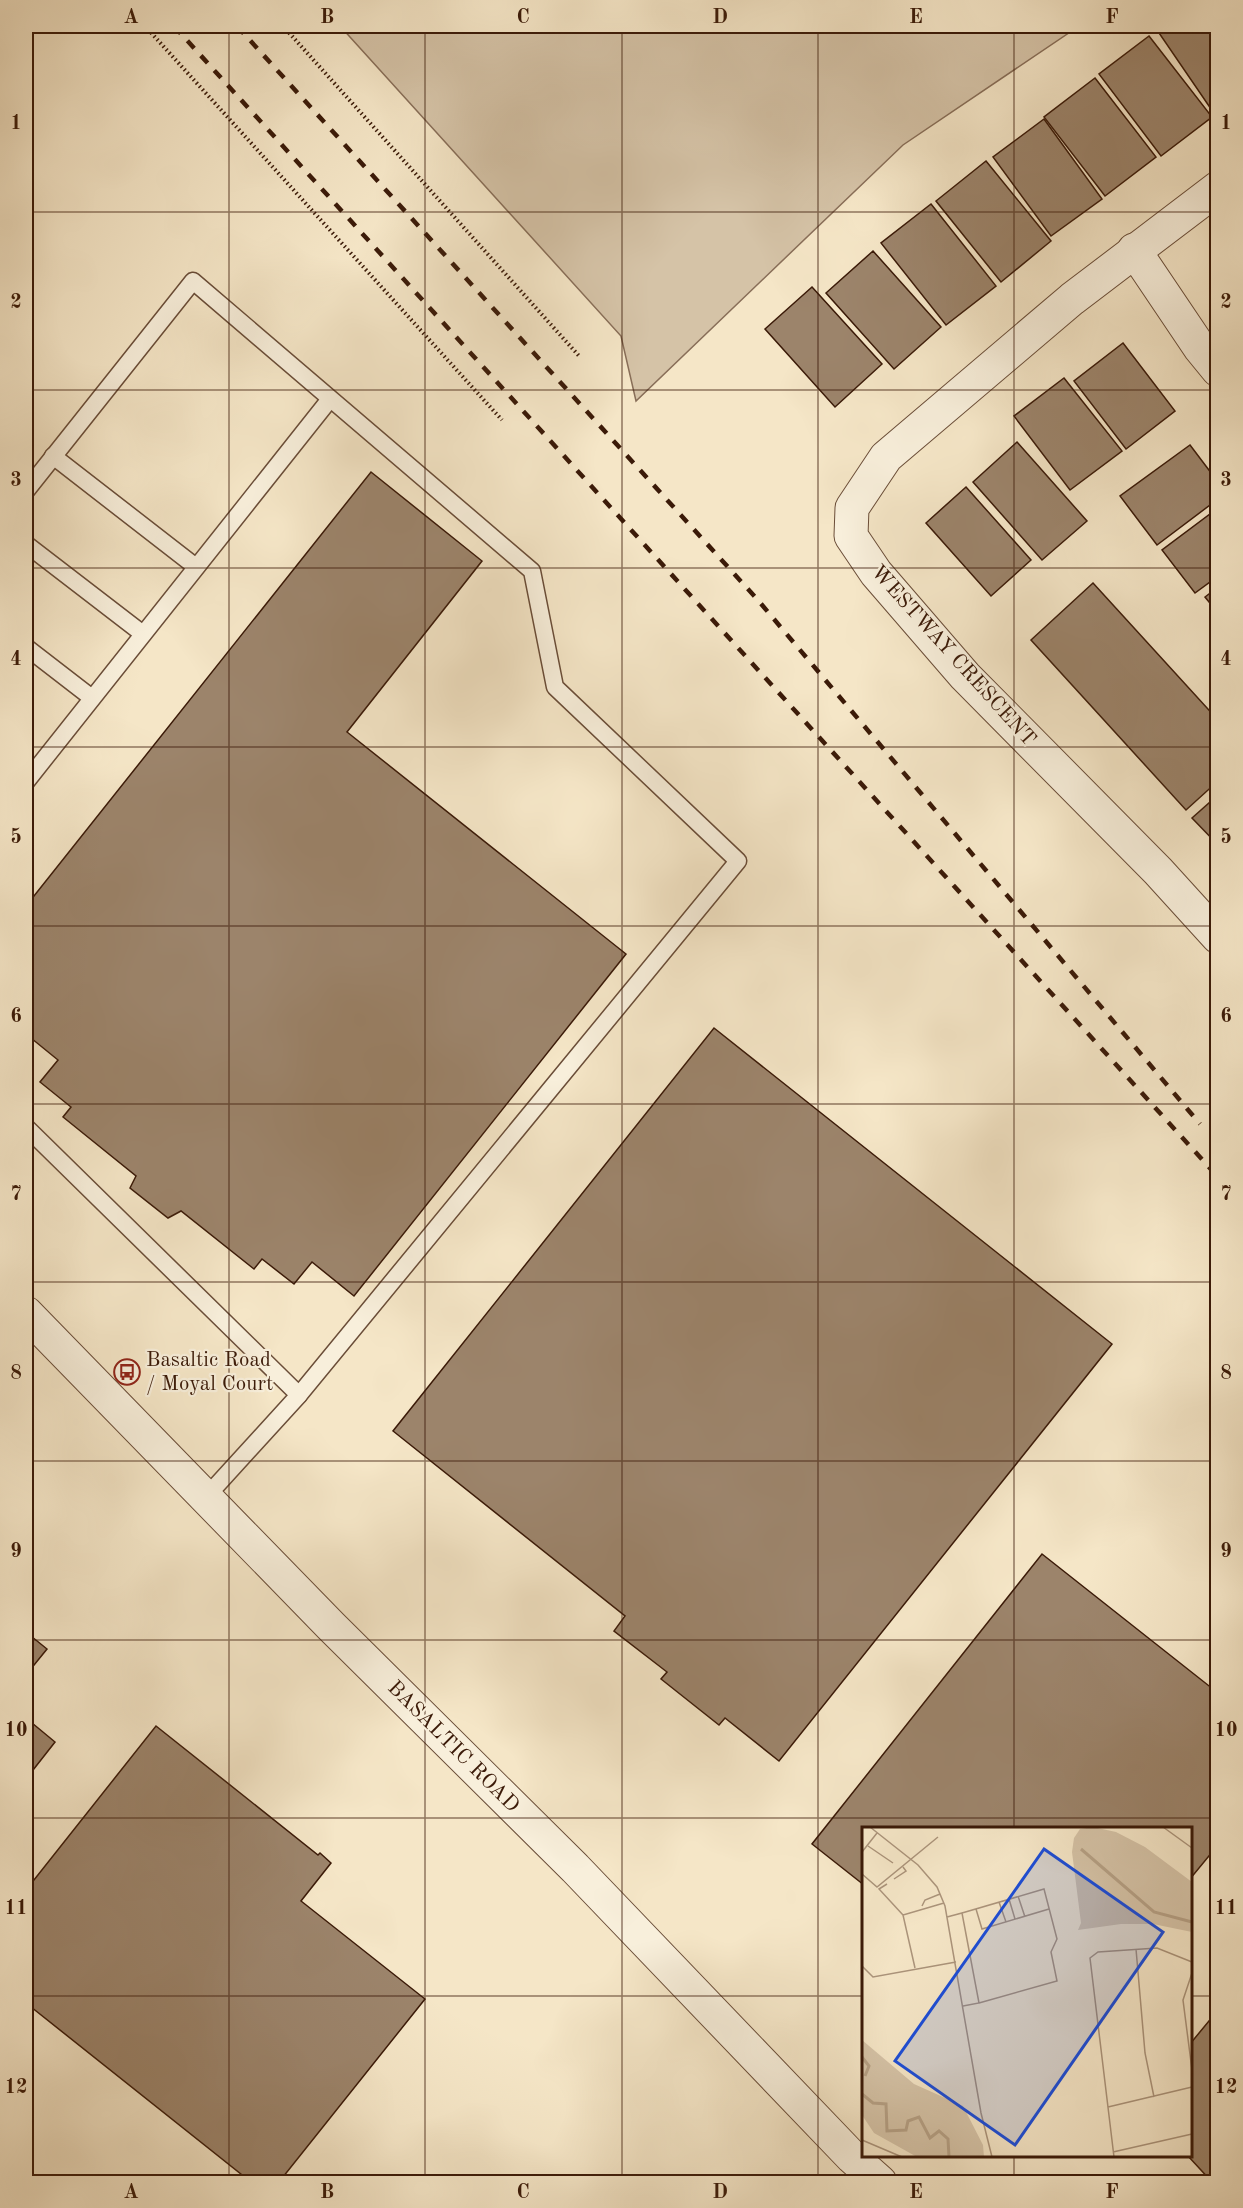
<svg xmlns="http://www.w3.org/2000/svg" width="1243" height="2208" font-family="'Old Standard TT',serif">
<rect width="100%" height="100%" fill="#f5e6c7"/>
<filter id="stains"><feTurbulence type="fractalNoise" baseFrequency=".00333" numOctaves="4"/><feColorMatrix values="0 0 0 0 .2 0 0 0 0 .09 0 0 0 0 .02 0 0 0 .5 -.17"/></filter>
<radialGradient id="worn" r=".72"><stop offset=".6" stop-color="#630" stop-opacity="0"/><stop offset="1" stop-color="#630" stop-opacity=".3"/></radialGradient>
<path fill="#d5c3a7" stroke="#886e58" stroke-width="1.5" d="M 340,26 L 1079,26 L 903,145 L 636,401 L 621,336 Z"/>
<g fill="#9c846b" stroke="#3b1a08" stroke-width="1.5">
<path d="M 1164,26 L 1218,26 L 1218,105 L 1211,109 L 1157,30 Z"/>
<path d="M 1149,36 L 1212,117 L 1161,156 L 1099,74 Z"/>
<path d="M 1095,78 L 1156,157 L 1105,196 L 1044,117 Z"/>
<path d="M 1044,119 L 1102,199 L 1051,236 L 993,157 Z"/>
<path d="M 986,161 L 1051,241 L 1001,282 L 936,201 Z"/>
<path d="M 931,204 L 996,286 L 946,325 L 881,243 Z"/>
<path d="M 873,251 L 941,327 L 894,369 L 826,293 Z"/>
<path d="M 812,287 L 882,364 L 835,407 L 765,329 Z"/>
<path d="M 1123,343 L 1175,411 L 1126,449 L 1074,381 Z"/>
<path d="M 1064,378 L 1122,451 L 1070,490 L 1014,416 Z"/>
<path d="M 1017,442 L 1087,521 L 1042,560 L 973,482 Z"/>
<path d="M 1190,445 L 1218,482 L 1218,499 L 1157,545 L 1120,496 Z"/>
<path d="M 371,472 L 482,561 L 347,732 L 626,954 L 354,1296 L 312,1262 L 294,1284 L 262,1259 L 254,1269 L 181,1211 L 168,1218 L 130,1188 L 136,1176 L 63,1117 L 71,1107 L 40,1082 L 58,1060 L 26,1034 L 26,906 Z"/>
<path d="M 966,487 L 1031,560 L 991,596 L 926,523 Z"/>
<path d="M 1218,508 L 1218,576 L 1195,593 L 1162,550 Z"/>
<path d="M 1093,583 L 1218,720 L 1218,781 L 1186,810 L 1031,640 Z"/>
<path d="M 1218,587 L 1218,613 L 1205,597 Z"/>
<path d="M 1218,795 L 1218,845 L 1192,818 Z"/>
<path d="M 714,1028 L 1112,1344 L 779,1761 L 725,1718 L 719,1725 L 661,1679 L 667,1672 L 614,1631 L 625,1616 L 393,1431 Z"/>
<path d="M 1042,1554 L 1218,1693 L 1218,1845 L 1190,1879 L 1190,1828 L 864,1828 L 864,1885 L 812,1844 Z"/>
<path d="M 26,1632 L 47,1649 L 26,1675 Z"/>
<path d="M 26,1718 L 55,1742 L 26,1779 Z"/>
<path d="M 156,1726 L 318,1855 L 320,1853 L 331,1863 L 301,1901 L 425,1999 L 279,2182 L 251,2182 L 26,2003 L 26,1890 Z"/>
<path d="M 1218,2010 L 1218,2182 L 1212,2182 L 1188,2156 L 1190,2156 L 1190,2044 Z"/>
</g>
<g fill="none" stroke-linecap="round" stroke-linejoin="round">
<g stroke="#6a4d38" stroke-width="19">
<g id="service">
<path d="M 53,456 L 196,567"/>
<path d="M 26,491 L 193,281 L 532,571 L 555,687 L 738,861 L 299,1395"/>
<path d="M 26,544 L 143,634"/>
<path d="M 26,647 L 92,698"/>
<path d="M 26,782 L 330,399"/>
<path d="M 26,1127 L 299,1395 L 206,1497"/>
</g>
</g>
<g stroke="#6a4d38" stroke-width="35">
<g id="minor">
<path d="M 1218,188 L 1072,299 L 886,457 L 852,508 L 851,536 L 876,573 L 965,676 L 1158,871 L 1218,937"/>
<path d="M 1134,250 L 1200,348 L 1218,370"/>
<path d="M 26,1313 L 331,1626 L 575,1868 L 852,2157 L 880,2182"/>
</g>
</g>
<g stroke="#3b1a08" stroke-width="4" stroke-dasharray="1.5 3" stroke-linecap="butt">
<path d="M 145,26 L 502,420"/>
<path d="M 283,26 L 580,357"/>
</g>
<use href="#service" stroke="#f8efdb" stroke-width="16"/>
<use href="#minor" stroke="#f8efdb" stroke-width="33"/>
<g stroke="#3b1a08" stroke-width="4.5" stroke-dasharray="10 10" stroke-linecap="butt">
<path d="M 174,26 L 1218,1177"/>
<path d="M 237,26 L 757,599 L 1200,1124"/>
</g>
</g>
<path fill="none" stroke="#3b1a08" stroke-width="1.5" stroke-opacity="0.55" d="M 229,26 L 229,2182M 425,26 L 425,2182M 622,26 L 622,2182M 818,26 L 818,2182M 1014,26 L 1014,1828M 26,212 L 1218,212M 26,390 L 1218,390M 26,568 L 1218,568M 26,747 L 1218,747M 26,926 L 1218,926M 26,1104 L 1218,1104M 26,1282 L 1218,1282M 26,1461 L 1218,1461M 26,1640 L 1218,1640M 26,1818 L 1218,1818M 26,1996 L 864,1996M 1190,1996 L 1218,1996M 1014,2156 L 1014,2182"/>
<defs>
<g id="bus-ring" transform="scale(1.35)"><circle r="9.5" fill="#f8efdb" stroke="#8f2418" stroke-width="1.5"/><path d="M-5-6H5V4H4V6H2V4H-2V6H-4V4H-5ZM-3.5-4V0h7V-4ZM-3.5 1.2v1.5H-2V1.2ZM2 1.2v1.5H3.5V1.2Z" fill="#8f2418"/></g>
</defs>
<g fill-rule="evenodd">
<use href="#bus-ring" x="127" y="1372"/>
</g>
<g text-anchor="middle" dominant-baseline="central" stroke-width="4.5" stroke-linejoin="round" paint-order="stroke">
<g font-size="21" fill="#3b1a08" stroke="#f8efdb">
<text transform="translate(953 656) rotate(48)">WESTWAY CRESCENT</text>
<text transform="translate(453 1747) rotate(45)">BASALTIC ROAD</text>
</g>
<g font-size="21" fill="#3b1a08" stroke="#f8efdb" text-anchor="start">
<text x="146" y="1360">Basaltic Road<tspan x="146" dy="24">/ Moyal Court</tspan></text>
</g>
</g>
<g transform="translate(862 1827)">
<rect width="330" height="330" fill="#f5e6c7"/>
<path d="M 231,0 L 254,5 L 283,20 L 330,55 L 330,105 L 291,97 L 259,97 L 216,103 L 219,96 L 210,25 L 212,11 L 218,2 ZM 0,213 L 52,257 L 101,279 L 121,318 L 122,330 L 55,330 L 12,306 L 0,288 Z" fill="#d5c3a7"/>
<path fill="none" stroke="#b6a186" stroke-width="3" d="M 219,22 L 292,85 L 330,95M 0,230 L 7,239 L 3,249M 0,267 L 11,276 L 24,277 L 25,304 L 44,303 L 46,294 L 57,290 L 68,311 L 77,304 L 86,312 L 87,330"/>
<path fill="none" stroke="#ab947b" stroke-width="1.5" d="M 8,0 L 56,38 L 75,60 L 83,79 L 119,286 L 130,330M 301,0 L 330,21M 6,19 L 31,36M 0,25 L 15,6M 0,47 L 15,60 L 76,10M 32,52 L 44,44 L 41,40M 25,57 L 17,62 L 41,88M 156,69 L 163,90M 147,72 L 153,92M 137,75 L 144,95M 60,79 L 63,73 L 78,67M 114,82 L 120,102 L 187,82M 100,86 L 182,62 L 195,112 L 189,125 L 195,154 L 117,176M 85,90 L 100,86 L 117,176 L 101,179M 274,122 L 283,226 L 292,270M 0,139 L 11,150 L 94,135M 53,141 L 41,88 L 82,76M 330,146 L 321,173 L 330,243M 246,280 L 330,260M 0,313 L 40,330M 251,325 L 330,307M 252,330 L 228,131 L 236,125 L 295,121 L 330,135"/>
<path fill="#1d4ed8" fill-opacity="0.15" stroke="#1d4ed8" stroke-width="3" d="M 182,22 L 301,105 L 153,318 L 33,234 Z"/>
<rect width="330" height="330" fill="none" stroke="#3b1a08" stroke-width="3"/>
</g>
<rect width="1243" height="2208" fill="none" stroke="#f5e6c7" stroke-width="66"/>
<rect x="33" y="33" width="1177" height="2142" fill="none" stroke="#3b1a08" stroke-width="2"/>
<g font-size="20" text-anchor="middle" font-weight="bold" fill="#3b1a08">
<text x="131" y="23">A</text>
<text x="327" y="23">B</text>
<text x="523" y="23">C</text>
<text x="720" y="23">D</text>
<text x="916" y="23">E</text>
<text x="1112" y="23">F</text>
<text x="16" y="129">1</text>
<text x="1226" y="129">1</text>
<text x="16" y="308">2</text>
<text x="1226" y="308">2</text>
<text x="16" y="486">3</text>
<text x="1226" y="486">3</text>
<text x="16" y="665">4</text>
<text x="1226" y="665">4</text>
<text x="16" y="843">5</text>
<text x="1226" y="843">5</text>
<text x="16" y="1022">6</text>
<text x="1226" y="1022">6</text>
<text x="16" y="1200">7</text>
<text x="1226" y="1200">7</text>
<text x="16" y="1379">8</text>
<text x="1226" y="1379">8</text>
<text x="16" y="1557">9</text>
<text x="1226" y="1557">9</text>
<text x="16" y="1736">10</text>
<text x="1226" y="1736">10</text>
<text x="16" y="1914">11</text>
<text x="1226" y="1914">11</text>
<text x="16" y="2093">12</text>
<text x="1226" y="2093">12</text>
<text x="131" y="2198">A</text>
<text x="327" y="2198">B</text>
<text x="523" y="2198">C</text>
<text x="720" y="2198">D</text>
<text x="916" y="2198">E</text>
<text x="1112" y="2198">F</text>
</g>
<rect width="100%" height="100%" filter="url(#stains)"/>
<rect width="100%" height="100%" fill="url(#worn)"/>
</svg>
